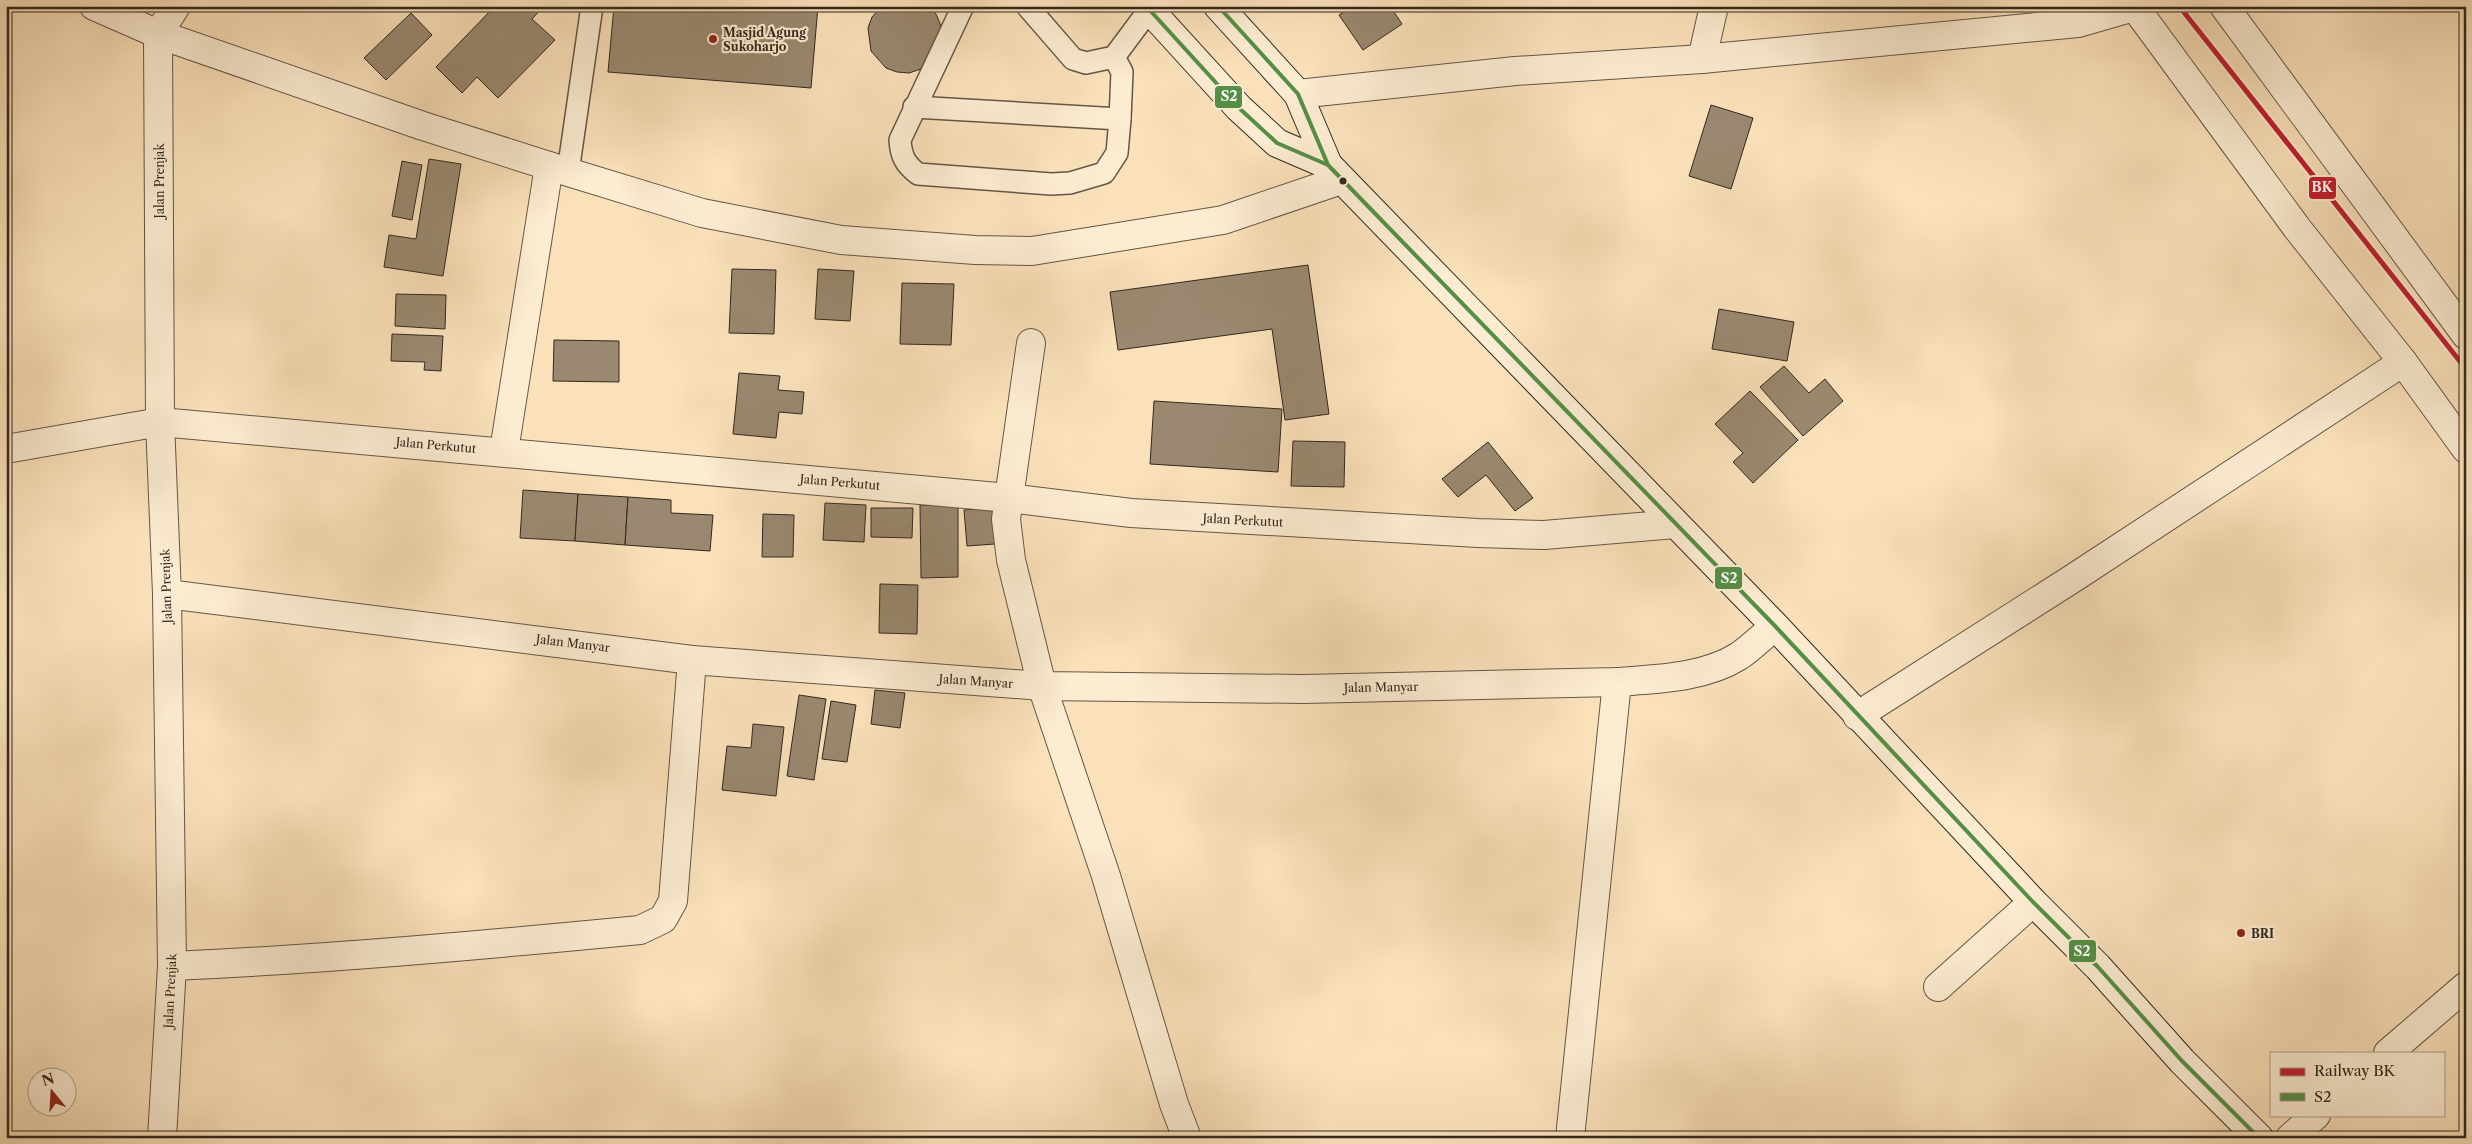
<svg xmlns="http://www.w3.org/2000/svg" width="2472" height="1144" font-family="'Libre Caslon Text',serif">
<rect width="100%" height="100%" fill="#fae1ba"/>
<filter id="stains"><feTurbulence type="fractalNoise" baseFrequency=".004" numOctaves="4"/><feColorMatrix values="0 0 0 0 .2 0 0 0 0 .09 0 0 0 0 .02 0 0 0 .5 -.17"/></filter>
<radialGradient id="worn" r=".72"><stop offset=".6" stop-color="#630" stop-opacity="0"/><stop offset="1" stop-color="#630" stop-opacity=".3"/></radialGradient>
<g fill="#9a8870" stroke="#32281f">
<path d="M 495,6 L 544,6 L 532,19 L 555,40 L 498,98 L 477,77 L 462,93 L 436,67 Z"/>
<path d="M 614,6 L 818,6 L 811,88 L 608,72 Z"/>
<path d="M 882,6 L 928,6 L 936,14 L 941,26 L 942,39 L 932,61 L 921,69 L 909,73 L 897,72 L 886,68 L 871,51 L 868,28 L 872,17 Z"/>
<path d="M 1353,6 L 1390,6 L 1402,24 L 1363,50 L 1339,15 Z"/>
<path d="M 411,13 L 432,35 L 386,80 L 364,58 Z"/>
<path d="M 1711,105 L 1753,118 L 1731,189 L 1689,176 Z"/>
<path d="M 429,159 L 461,164 L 443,276 L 384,267 L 389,235 L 416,239 Z"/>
<path d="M 402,161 L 422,165 L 412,220 L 392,216 Z"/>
<path d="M 1308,265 L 1329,414 L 1285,420 L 1272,329 L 1118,350 L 1110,292 Z"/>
<path d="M 732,269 L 776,270 L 774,334 L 729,333 Z"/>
<path d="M 818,269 L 854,271 L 850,321 L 815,319 Z"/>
<path d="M 902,283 L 954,284 L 951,345 L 900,344 Z"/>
<path d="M 396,294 L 446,295 L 445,329 L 395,326 Z"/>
<path d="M 1719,309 L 1794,322 L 1787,361 L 1712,349 Z"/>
<path d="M 392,334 L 443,336 L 441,371 L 424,370 L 425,362 L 391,361 Z"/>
<path d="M 554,340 L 619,341 L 619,382 L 553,381 Z"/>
<path d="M 1784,366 L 1809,393 L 1825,379 L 1843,401 L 1803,436 L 1760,387 Z"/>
<path d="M 739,373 L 780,376 L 778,390 L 804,392 L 802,414 L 779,412 L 776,438 L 733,434 Z"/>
<path d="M 1750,391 L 1798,440 L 1753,483 L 1733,462 L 1743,453 L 1715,424 Z"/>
<path d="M 1154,401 L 1282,409 L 1278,472 L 1150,464 Z"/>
<path d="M 1293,441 L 1345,442 L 1344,487 L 1291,486 Z"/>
<path d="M 1488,442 L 1533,498 L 1515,511 L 1486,475 L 1458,497 L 1442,479 Z"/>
<path d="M 523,490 L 578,494 L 575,541 L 520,538 Z"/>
<path d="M 578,494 L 628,497 L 625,545 L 575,541 Z"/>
<path d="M 628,497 L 671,500 L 671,513 L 713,515 L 710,551 L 625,545 Z"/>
<path d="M 825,503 L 866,505 L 864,542 L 823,540 Z"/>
<path d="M 920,505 L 958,505 L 958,577 L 921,578 Z"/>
<path d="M 871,508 L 913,508 L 912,538 L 871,537 Z"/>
<path d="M 992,508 L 995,544 L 967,546 L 964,510 Z"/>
<path d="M 763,514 L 794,515 L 793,557 L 762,557 Z"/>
<path d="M 880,584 L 918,585 L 917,634 L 879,633 Z"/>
<path d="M 875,690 L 905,693 L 900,728 L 871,724 Z"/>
<path d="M 799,695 L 826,699 L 814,780 L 787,776 Z"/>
<path d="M 831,701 L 856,705 L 847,762 L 822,759 Z"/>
<path d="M 753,724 L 784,727 L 776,796 L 722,790 L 727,746 L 751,748 Z"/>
</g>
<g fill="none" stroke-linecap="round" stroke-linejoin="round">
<g stroke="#645646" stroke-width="24">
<g id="service">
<path d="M 963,6 L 900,140 C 901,156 905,164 918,174 L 1051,184 L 1070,183 L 1104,173 L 1117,153 L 1120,119 L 1122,72 L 1114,57"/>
<path d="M 1027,6 L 1073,59 L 1086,63 L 1114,57 L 1152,6"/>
<path d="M 914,107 L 1120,119"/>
<path d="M 568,172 L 592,6"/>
</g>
</g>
<g stroke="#645646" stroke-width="30">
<g id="minor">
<path d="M 94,6 L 158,34 L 423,126 L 568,172 L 702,213 L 841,240 L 975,250 L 1032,251 L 1223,220 L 1341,180"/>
<path d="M 2134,6 L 2297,228 L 2403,362 L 2466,449"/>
<path d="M 2224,6 L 2466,335"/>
<path d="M 1702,59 L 1714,6"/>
<path d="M 1298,94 L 1515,71 L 1702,59 L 2078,23 L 2137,6"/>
<path d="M 1031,343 L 1006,519 L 1011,560 L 1042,686 L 1106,876 L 1174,1104 L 1187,1138"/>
<path d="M 6,449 L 160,422 L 1009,498 L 1131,513 L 1478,533 L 1544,535 L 1675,524"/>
<path d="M 504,451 L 549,166"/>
<path d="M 167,594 L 692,660 L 1042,686 L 1304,689 L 1617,682 C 1658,679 1704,678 1739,656 C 1752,647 1763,636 1775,626"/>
<path d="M 1857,716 L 2072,579 L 2403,362"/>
<path d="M 172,966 C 329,959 484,945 640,930 L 663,919 L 673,901 L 692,660"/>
<path d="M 1938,987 L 2033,902"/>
<path d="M 2388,1053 L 2466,986"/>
<path d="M 162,1138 L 172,966 L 167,594 L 160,422 L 158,34 L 176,6"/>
<path d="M 1570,1138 L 1617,682"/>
<path d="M 2290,1138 L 2316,1115"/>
</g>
</g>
<g stroke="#32281f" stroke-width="30">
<g id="secondary">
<path d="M 1146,6 L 1239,108 L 1277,143 L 1328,165"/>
<path d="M 1218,6 L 1298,94 L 1328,165 L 1775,626 L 2033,902 L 2098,967 L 2182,1061 L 2259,1138"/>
</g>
</g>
<use href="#service" stroke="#fcecd2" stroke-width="21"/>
<use href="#minor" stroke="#fcecd2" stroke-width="28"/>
<use href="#secondary" stroke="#fcecd2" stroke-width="28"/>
<g stroke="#fcecd2" stroke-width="8">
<g id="bus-1">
<path d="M 1146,6 L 1239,108 L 1277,143 L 1328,165"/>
<path d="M 1218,6 L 1298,94 L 1328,165 L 1775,626 L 2033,902 L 2098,967 L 2182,1061 L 2259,1138"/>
</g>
</g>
<use href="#bus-1" stroke="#548f45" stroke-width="4"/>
<g stroke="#fcecd2" stroke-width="9">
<path id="rail-1" d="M 2179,6 L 2466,369"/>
</g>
<use href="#rail-1" stroke="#be1e2d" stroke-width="5"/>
</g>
<g fill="#8f2418" stroke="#fcecd2" stroke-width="2">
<circle cx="713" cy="39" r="5"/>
<circle cx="2241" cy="933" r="5"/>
</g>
<circle fill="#32281f" stroke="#fcecd2" stroke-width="2" cx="1343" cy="181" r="4.5"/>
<g text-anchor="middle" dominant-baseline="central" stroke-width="4.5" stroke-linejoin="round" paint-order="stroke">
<g font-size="12" font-weight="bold" fill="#32281f" stroke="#fcecd2" text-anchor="start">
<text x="723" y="32">Masjid Agung<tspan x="723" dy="14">Sukoharjo</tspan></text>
<text x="2251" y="933">BRI</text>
</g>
<g font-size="12" fill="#32281f" stroke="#fcecd2">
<text transform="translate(159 181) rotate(-90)">Jalan Prenjak</text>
<text transform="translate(436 445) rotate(5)">Jalan Perkutut</text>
<text transform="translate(840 482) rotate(5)">Jalan Perkutut</text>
<text transform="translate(1243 520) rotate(3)">Jalan Perkutut</text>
<text transform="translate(166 586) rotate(-92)">Jalan Prenjak</text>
<text transform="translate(573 643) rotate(7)">Jalan Manyar</text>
<text transform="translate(976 681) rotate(4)">Jalan Manyar</text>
<text transform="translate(1381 687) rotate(-1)">Jalan Manyar</text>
<text transform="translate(170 991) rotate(-87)">Jalan Prenjak</text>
</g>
</g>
<g stroke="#fcecd2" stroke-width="2">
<rect x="1214" y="85" width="29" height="24" rx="5" fill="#548f45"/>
<rect x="2308" y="176" width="29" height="24" rx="5" fill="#be1e2d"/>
<rect x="1714" y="566" width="29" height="24" rx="5" fill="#548f45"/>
<rect x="2068" y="939" width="29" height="24" rx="5" fill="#548f45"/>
</g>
<g font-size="14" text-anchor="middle" font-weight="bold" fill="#fff">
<text x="1229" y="101">S2</text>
<text x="2322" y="192">BK</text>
<text x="1729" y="583">S2</text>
<text x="2082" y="956">S2</text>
</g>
<rect width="2472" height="1144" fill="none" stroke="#fae1ba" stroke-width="25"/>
<rect x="8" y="8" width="2457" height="1129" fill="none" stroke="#32281f" stroke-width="2.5"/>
<rect x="12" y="12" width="2447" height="1119" fill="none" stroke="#32281f"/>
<rect x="2270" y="1052" width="175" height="65" fill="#fcecd2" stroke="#ab9e8a"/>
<rect x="2280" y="1068" width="25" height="8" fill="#be1e2d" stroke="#ab9e8a"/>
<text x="2314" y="1076" font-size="15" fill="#32281f">Railway BK</text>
<rect x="2280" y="1093" width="25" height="8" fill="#548f45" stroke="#ab9e8a"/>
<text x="2314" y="1102" font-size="15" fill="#32281f">S2</text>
<g transform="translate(52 1092) rotate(342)"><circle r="24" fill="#fcecd2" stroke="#ab9e8a"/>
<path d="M0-4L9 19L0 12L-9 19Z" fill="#8f2418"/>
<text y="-8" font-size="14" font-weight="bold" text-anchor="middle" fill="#32281f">N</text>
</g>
<rect width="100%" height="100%" filter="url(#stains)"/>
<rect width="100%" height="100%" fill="url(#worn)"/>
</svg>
